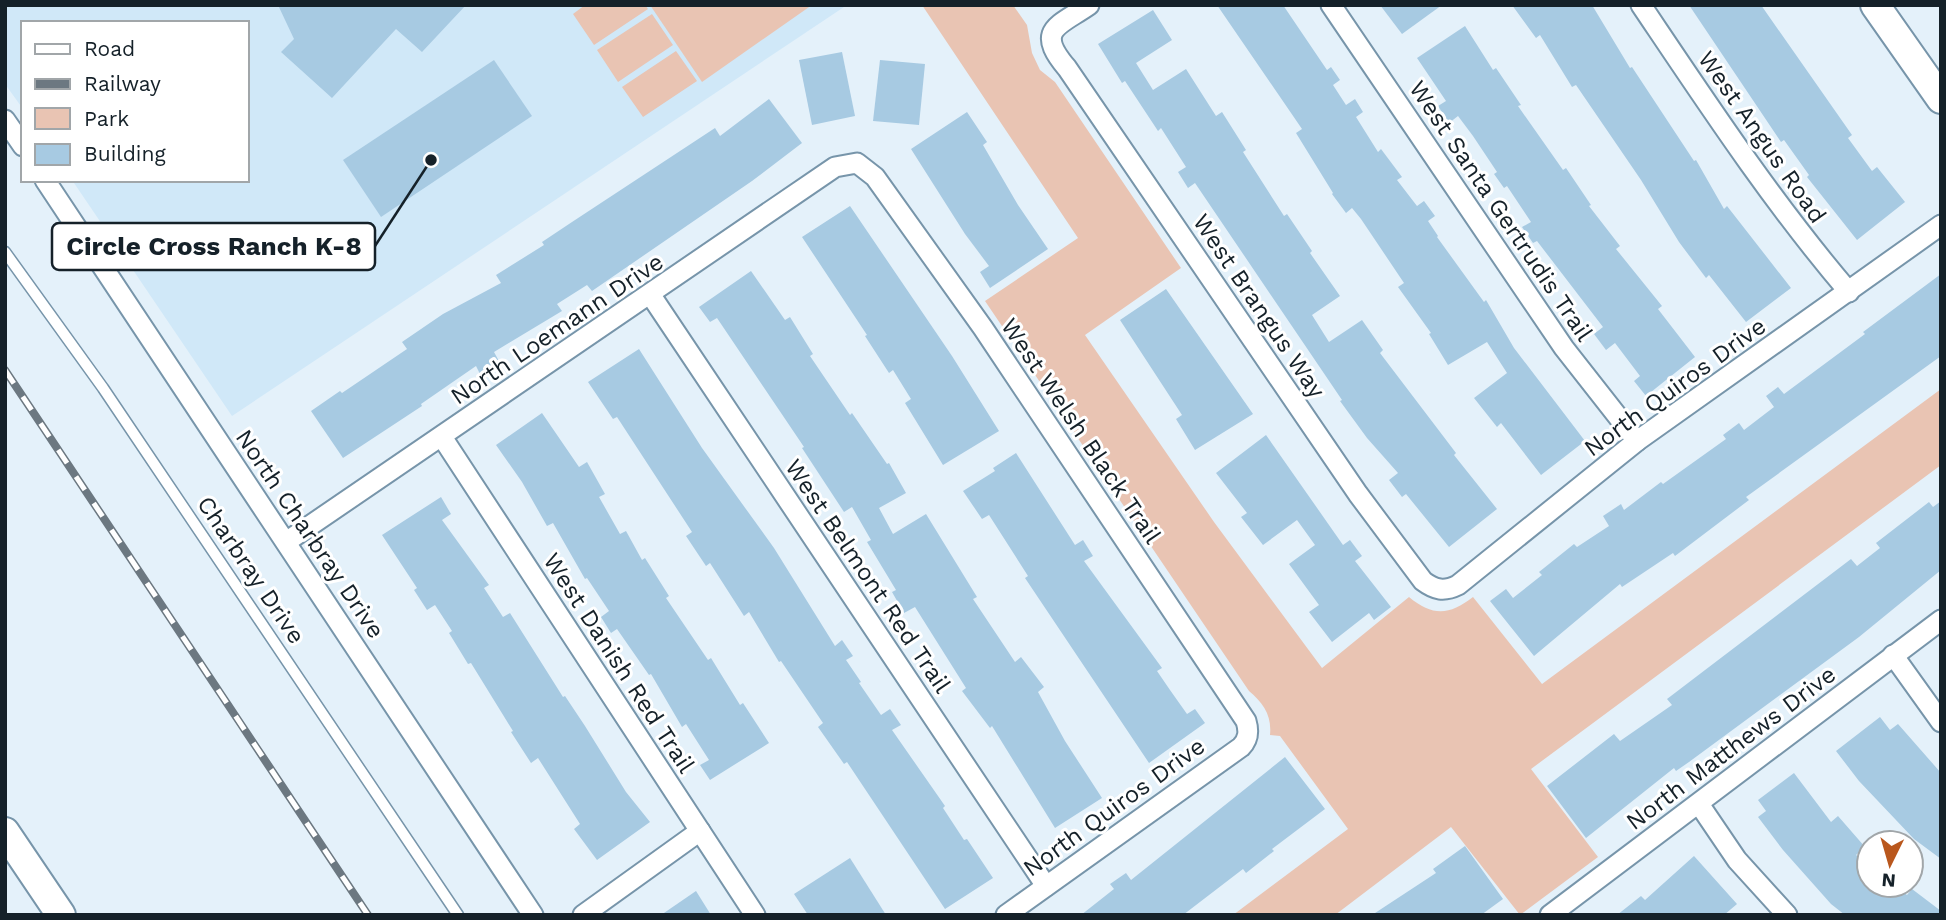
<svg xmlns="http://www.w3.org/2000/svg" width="1946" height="920" font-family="'Work Sans',sans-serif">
<rect width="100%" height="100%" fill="#e4f1fa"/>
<path fill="#d0e8f8" d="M 5,5 L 847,5 L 232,416 L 72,180 L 247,180 L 247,23 L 23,23 L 23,109 L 5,84 Z"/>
<g fill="#e9c4b3">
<path d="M 585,5 L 645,5 L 648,9 L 594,45 L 573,14 Z"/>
<path d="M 650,5 L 812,5 L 702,82 Z"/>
<path d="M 922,5 L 1013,5 L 1027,25 L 1032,53 L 1040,70 L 1055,82 L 1181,268 L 1085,335 L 1214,522 L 1322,668 L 1409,597 C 1433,617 1450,615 1473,597 L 1542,684 L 1941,389 L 1941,465 L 1531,769 L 1598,857 L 1520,915 L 1451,827 L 1335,915 L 1233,915 L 1348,829 L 1280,736 L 1270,735 C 1272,715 1263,703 1249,691 L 985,301 L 1078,238 Z"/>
<path d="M 652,14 L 673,45 L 618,82 L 597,50 Z"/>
<path d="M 676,51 L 697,81 L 643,117 L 622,87 Z"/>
</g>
<g fill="#a7cae2">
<path d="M 278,5 L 466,5 L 422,52 L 396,29 L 332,98 L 281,52 L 294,39 Z"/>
<path d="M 1217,5 L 1283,5 L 1327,70 L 1331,67 L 1340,80 L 1333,85 L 1346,105 L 1355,99 L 1363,112 L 1356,117 L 1378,152 L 1381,149 L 1402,177 L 1397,180 L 1417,206 L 1424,201 L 1435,216 L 1428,221 L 1438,236 L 1437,237 L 1484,302 L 1486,300 L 1514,348 L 1585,441 L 1541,475 L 1501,423 L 1497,427 L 1474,398 L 1507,373 L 1487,342 L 1448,365 L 1429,334 L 1431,333 L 1398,287 L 1404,283 L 1361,219 L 1352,208 L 1346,213 L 1332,194 L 1333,193 L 1296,133 L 1302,129 Z"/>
<path d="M 1380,5 L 1442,5 L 1402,34 Z"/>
<path d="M 1512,5 L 1592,5 L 1630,68 L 1632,67 L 1694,161 L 1696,160 L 1724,209 L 1727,206 L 1791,288 L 1746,322 L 1709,275 L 1706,278 L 1679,242 L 1641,180 L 1576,85 L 1572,87 L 1540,35 L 1536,38 Z"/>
<path d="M 1689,5 L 1761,5 L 1852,135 L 1848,138 L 1872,171 L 1877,167 L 1905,202 L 1857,240 L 1807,177 L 1809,175 L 1784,140 L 1781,142 Z"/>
<path d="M 1153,10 L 1172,40 L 1136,63 L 1153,90 L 1186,69 L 1216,116 L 1222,112 L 1246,150 L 1243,152 L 1284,216 L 1287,214 L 1312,251 L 1310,253 L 1340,296 L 1312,315 L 1329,342 L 1362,320 L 1383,350 L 1380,353 L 1456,453 L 1454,455 L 1497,509 L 1449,547 L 1406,494 L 1402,497 L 1389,480 L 1398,473 L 1367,438 L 1340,401 L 1342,400 L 1195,183 L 1188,188 L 1178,172 L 1186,167 L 1161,128 L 1158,131 L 1125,81 L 1122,83 L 1098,44 Z"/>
<path d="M 1465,26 L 1493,70 L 1496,68 L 1521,105 L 1518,106 L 1563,170 L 1566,168 L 1591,205 L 1589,206 L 1620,246 L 1616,249 L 1662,306 L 1658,309 L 1695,357 L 1646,396 L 1634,381 L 1640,376 L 1615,343 L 1606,350 L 1594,334 L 1603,327 L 1537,241 L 1533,243 L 1522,227 L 1531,222 L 1507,186 L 1504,188 L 1494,174 L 1497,172 L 1473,136 L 1458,116 L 1449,123 L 1438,106 L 1446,101 L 1417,58 Z"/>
<path d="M 842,52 L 855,116 L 812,125 L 799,60 Z"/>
<path d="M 494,60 L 532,116 L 381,217 L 343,160 Z"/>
<path d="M 880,60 L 925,64 L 919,125 L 873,121 Z"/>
<path d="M 769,99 L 802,143 L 752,181 L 592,291 L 587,285 L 557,304 L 562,311 L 494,352 L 500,363 L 480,374 L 476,366 L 421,404 L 422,406 L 343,458 L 311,411 L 340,391 L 342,393 L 407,349 L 402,342 L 443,314 L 501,283 L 496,275 L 544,245 L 542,242 L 572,222 L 715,128 L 720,136 Z"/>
<path d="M 967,112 L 987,142 L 983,145 L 1018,205 L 1048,249 L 990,288 L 980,272 L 989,266 L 965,234 L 911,149 Z"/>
<path d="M 850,206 L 952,356 L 999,431 L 943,465 L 905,403 L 911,399 L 893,370 L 889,373 L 865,336 L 867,335 L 802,237 Z"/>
<path d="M 751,271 L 785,320 L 790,317 L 813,354 L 810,356 L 850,415 L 852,413 L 887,464 L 889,463 L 906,493 L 879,508 L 893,534 L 926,514 L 977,597 L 973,599 L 1015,662 L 1021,657 L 1044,687 L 1038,692 L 1065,741 L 1102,798 L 1055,828 L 992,726 L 990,728 L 962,691 L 966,688 L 915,607 L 904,613 L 892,592 L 896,590 L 867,542 L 871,540 L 852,507 L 844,512 L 802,448 L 804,447 L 717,318 L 710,322 L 699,307 Z"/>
<path d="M 1941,274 L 1941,356 L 1746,497 L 1749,500 L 1675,556 L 1673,553 L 1622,587 L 1620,584 L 1534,656 L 1490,601 L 1506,589 L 1513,598 L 1542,575 L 1539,572 L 1574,544 L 1577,547 L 1609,526 L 1603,516 L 1621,504 L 1624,510 L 1661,482 L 1663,484 L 1726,439 L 1723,435 L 1739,423 L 1744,430 L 1774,407 L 1766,396 L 1778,387 L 1784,394 L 1865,334 L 1863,332 Z"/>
<path d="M 1166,289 L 1253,414 L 1195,450 L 1176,419 L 1182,415 L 1120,320 Z"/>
<path d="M 639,349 L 702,448 L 774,548 L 835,646 L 842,640 L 853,656 L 846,660 L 861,682 L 859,683 L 881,715 L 890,709 L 901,725 L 892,730 L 945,806 L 943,808 L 964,840 L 967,839 L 993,878 L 945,909 L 847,762 L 844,764 L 818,727 L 823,723 L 781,661 L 779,662 L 749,612 L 744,616 L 710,563 L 706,566 L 686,536 L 692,532 L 617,417 L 613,419 L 588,382 Z"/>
<path d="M 542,413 L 579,467 L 587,462 L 605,494 L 599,497 L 620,534 L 626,531 L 642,560 L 645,558 L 669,596 L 666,598 L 708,660 L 711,658 L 740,705 L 743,703 L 769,743 L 710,780 L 700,765 L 709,760 L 686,724 L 682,727 L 651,674 L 649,675 L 617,629 L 611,633 L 601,617 L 609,611 L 587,578 L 585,579 L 553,523 L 547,526 L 522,482 L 496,445 Z"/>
<path d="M 1266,435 L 1343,545 L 1350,540 L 1362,556 L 1355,561 L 1391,607 L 1374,620 L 1369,613 L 1332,642 L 1309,612 L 1319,605 L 1289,564 L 1315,545 L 1297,520 L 1263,545 L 1241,517 L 1247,513 L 1216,473 Z"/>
<path d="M 1016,453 L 1075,545 L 1083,540 L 1093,556 L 1084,561 L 1162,668 L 1157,671 L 1170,690 L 1187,714 L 1195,709 L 1205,723 L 1149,763 L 1025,578 L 1028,576 L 989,515 L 982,519 L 963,491 L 995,471 L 993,468 Z"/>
<path d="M 441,497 L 451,514 L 442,520 L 489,585 L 484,588 L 503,617 L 510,613 L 563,697 L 565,696 L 585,726 L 626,792 L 650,822 L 597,860 L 574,829 L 580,824 L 538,758 L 531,763 L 511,732 L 513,731 L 471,663 L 468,664 L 449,633 L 452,631 L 435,605 L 427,610 L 414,590 L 417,588 L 382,535 Z"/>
<path d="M 1941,501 L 1941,570 L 1859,637 L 1689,762 L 1676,771 L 1674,768 L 1586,838 L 1547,786 L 1614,734 L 1620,741 L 1672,705 L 1667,699 L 1709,667 L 1851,559 L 1857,566 L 1880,548 L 1876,543 L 1929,502 L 1933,507 Z"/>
<path d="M 1880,717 L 1890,730 L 1898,724 L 1941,773 L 1941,859 L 1914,839 L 1859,781 L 1836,751 Z"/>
<path d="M 1285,757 L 1325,809 L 1272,849 L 1274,851 L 1246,873 L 1243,869 L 1183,915 L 1081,915 L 1114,889 L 1110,884 L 1126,873 L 1131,880 Z"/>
<path d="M 1794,773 L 1831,822 L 1838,816 L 1865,847 L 1856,855 L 1869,865 L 1869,885 L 1894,885 L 1907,895 L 1912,889 L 1941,911 L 1941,915 L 1845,915 L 1831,904 L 1783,850 L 1758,817 L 1766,811 L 1758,800 Z"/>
<path d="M 1465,846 L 1503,899 L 1481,915 L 1372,915 L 1436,873 L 1433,869 Z"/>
<path d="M 1694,856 L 1737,904 L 1724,915 L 1617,915 L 1641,896 L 1645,900 Z"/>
<path d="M 850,858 L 886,915 L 808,915 L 794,894 Z"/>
<path d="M 696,891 L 711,915 L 661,915 Z"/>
</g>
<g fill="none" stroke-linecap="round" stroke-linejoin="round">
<g stroke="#7795aa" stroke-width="13">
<path id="lane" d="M 5,252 L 103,388 L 458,915"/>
</g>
<g stroke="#7795aa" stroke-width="23">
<g id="street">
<path d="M 1089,5 C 1059,26 1034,29 1067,68 L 1358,494 L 1423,581 C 1435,590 1444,592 1458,585 L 1637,441 L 1941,225"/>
<path d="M 1331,5 L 1564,348 L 1637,441"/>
<path d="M 1641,5 C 1707,103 1772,202 1849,292"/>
<path d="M 5,120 L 23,146"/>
<path d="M 45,180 L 533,915"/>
<path d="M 650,294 L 1046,886"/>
<path d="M 442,437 L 755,915"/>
<path d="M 286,542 L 835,167 L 857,163 L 875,177 L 983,328 L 1246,721 C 1249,731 1249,739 1241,747 L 1006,915"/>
<path d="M 1893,655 L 1941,722"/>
<path d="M 1699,804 L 1737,860 L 1787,915"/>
<path d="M 583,915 L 700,831"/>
<path d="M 1550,915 L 1941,620"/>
</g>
</g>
<g stroke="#7795aa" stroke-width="32">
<g id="secondary">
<path d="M 1875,5 L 1941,99"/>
<path d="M 5,832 L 61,915"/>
</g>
</g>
<use href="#lane" stroke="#fff" stroke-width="10"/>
<use href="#street" stroke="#fff" stroke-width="19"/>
<use href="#secondary" stroke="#fff" stroke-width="28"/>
<g stroke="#6c7881" stroke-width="8">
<path id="rail" d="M 5,370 L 368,915"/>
</g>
<use href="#rail" stroke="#fff" stroke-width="5" stroke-dasharray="16" stroke-linecap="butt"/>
</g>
<g text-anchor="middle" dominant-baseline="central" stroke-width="6" stroke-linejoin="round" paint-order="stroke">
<g font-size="24" fill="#152129" stroke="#fff">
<text transform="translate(1762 137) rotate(55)">West Angus Road</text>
<text transform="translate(1501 211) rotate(56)">West Santa Gertrudis Trail</text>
<text transform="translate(1259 306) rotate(56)">West Brangus Way</text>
<text transform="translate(557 329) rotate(-34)">North Loemann Drive</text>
<text transform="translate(1675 387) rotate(-36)">North Quiros Drive</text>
<text transform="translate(1081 431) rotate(56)">West Welsh Black Trail</text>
<text transform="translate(310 534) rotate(56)">North Charbray Drive</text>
<text transform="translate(251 570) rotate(56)">Charbray Drive</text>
<text transform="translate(868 576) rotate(56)">West Belmont Red Trail</text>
<text transform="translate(619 663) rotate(57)">West Danish Red Trail</text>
<text transform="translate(1731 748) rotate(-37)">North Matthews Drive</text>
<text transform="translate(1114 807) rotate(-36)">North Quiros Drive</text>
</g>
</g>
<path fill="none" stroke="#152129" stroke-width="2.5" d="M431 160L375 246"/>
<circle fill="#152129" stroke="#fff" stroke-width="2.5" cx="431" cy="160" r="7"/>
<rect fill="#fff" stroke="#152129" stroke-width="2.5" x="52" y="223" width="323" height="47" rx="7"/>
<g font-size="26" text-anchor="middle" font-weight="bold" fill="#152129">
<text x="214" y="255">Circle Cross Ranch K-8</text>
</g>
<rect width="1946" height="920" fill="none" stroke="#152129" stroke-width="14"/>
<rect x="21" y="21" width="228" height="161" fill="#ffffff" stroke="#a1a6a9" stroke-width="2"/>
<rect x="35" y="44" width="35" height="10" fill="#ffffff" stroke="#a1a6a9" stroke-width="2"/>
<text x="84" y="56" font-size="21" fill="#152129">Road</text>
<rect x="35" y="79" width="35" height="10" fill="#6c7881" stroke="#a1a6a9" stroke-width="2"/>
<text x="84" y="91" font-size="21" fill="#152129">Railway</text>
<rect x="35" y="108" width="35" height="21" fill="#e9c4b3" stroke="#a1a6a9" stroke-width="2"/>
<text x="84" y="126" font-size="21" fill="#152129">Park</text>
<rect x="35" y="144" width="35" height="21" fill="#a7cae2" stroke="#a1a6a9" stroke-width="2"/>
<text x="84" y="161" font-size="21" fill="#152129">Building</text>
<g transform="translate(1890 864) rotate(185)"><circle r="33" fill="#ffffff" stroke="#a1a6a9" stroke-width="2"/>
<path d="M0-5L12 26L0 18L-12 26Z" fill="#b9571d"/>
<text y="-10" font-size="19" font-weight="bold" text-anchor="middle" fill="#152129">N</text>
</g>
</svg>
